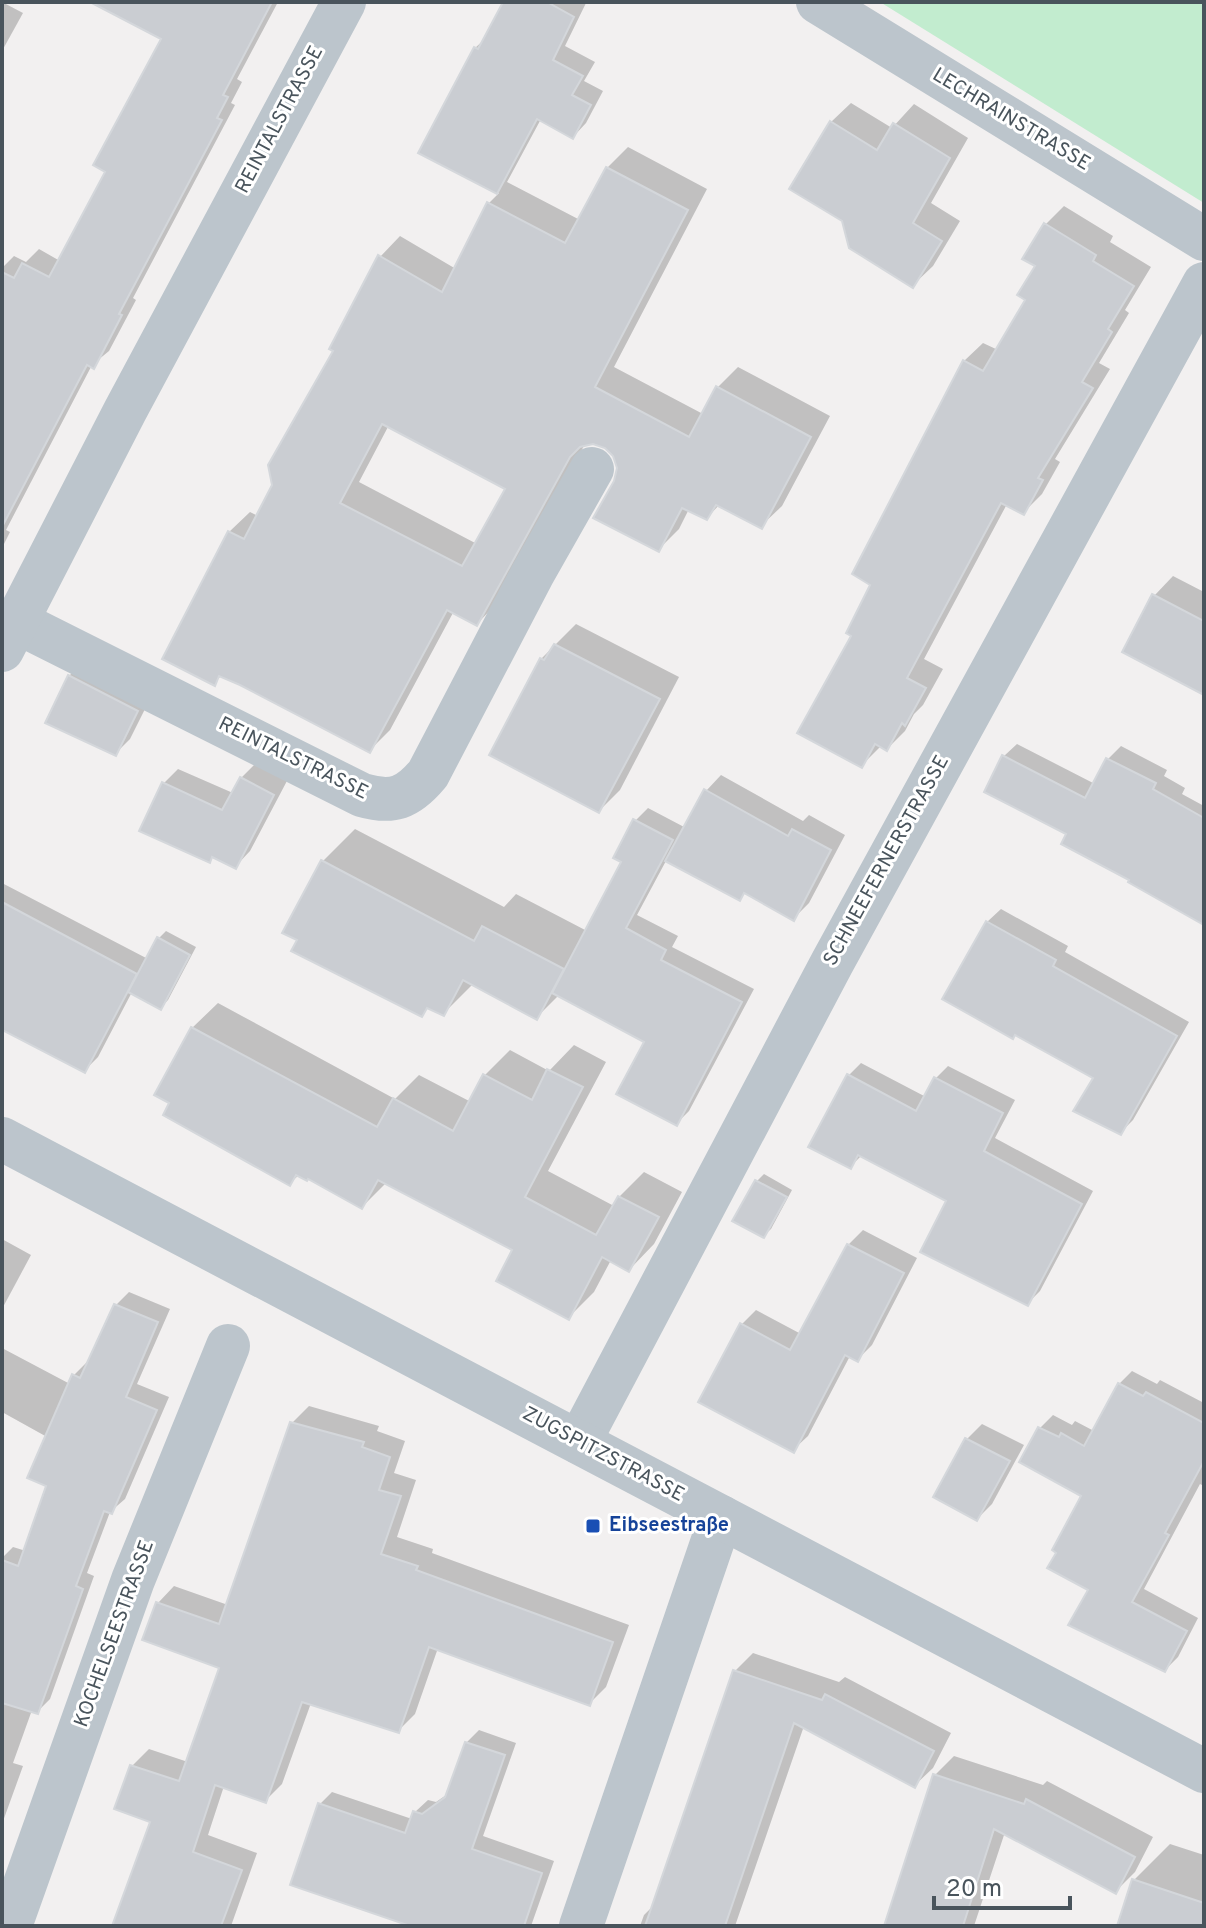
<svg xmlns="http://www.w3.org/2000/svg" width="1206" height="1928" font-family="Overpass,sans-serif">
<rect width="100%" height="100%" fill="#f2f0f0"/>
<path fill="#c2eccf" d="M 880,2 L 1204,2 L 1204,203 Z"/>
<g fill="#0003" fill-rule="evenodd">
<path d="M 2,2 L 23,13 L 2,51 Z"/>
<path d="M 138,2 L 278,2 L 237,79 L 242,82 L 231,103 L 235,105 L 133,298 L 136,300 L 109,351 L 92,365 L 6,530 L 10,532 L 2,548 L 2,268 L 14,256 L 26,262 L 39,249 L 60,261 L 107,171 L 164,38 Z"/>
<path d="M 505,2 L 586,3 L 565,46 L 595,62 L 584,81 L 603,91 L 586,123 L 573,137 L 541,119 L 507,182 L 580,220 L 607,168 L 628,147 L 707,189 L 614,367 L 703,414 L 718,387 L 738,367 L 830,416 L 782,506 L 761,526 L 720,504 L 707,518 L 689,509 L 679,529 L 658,550 L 616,482 L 619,468 L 615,455 L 605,445 L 591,442 L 585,444 L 497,603 L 477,624 L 454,611 L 390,730 L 369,751 L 222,675 L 214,683 L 229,532 L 250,512 L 258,516 L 380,257 L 400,236 L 456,269 L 489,203 L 499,193 L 421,152 L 475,48 L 486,38 ZM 389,425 L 508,488 L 477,544 L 359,482 Z"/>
<path d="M 851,103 L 892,128 L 914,104 L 968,138 L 931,203 L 960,221 L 933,266 L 913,285 L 831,122 Z"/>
<path d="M 1064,206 L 1113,236 L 1110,242 L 1151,267 L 1125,310 L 1129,313 L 1099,363 L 1110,369 L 1055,459 L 1060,462 L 1042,494 L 1024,512 L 1007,504 L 924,659 L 943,669 L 923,705 L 914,714 L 905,731 L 887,749 L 881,746 L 861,766 L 854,635 L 964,361 L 983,343 L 998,350 L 1028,300 L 1045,225 Z"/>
<path d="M 1173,576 L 1204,592 L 1204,693 L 1154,596 Z"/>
<path d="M 576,624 L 679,677 L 620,790 L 599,811 L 541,659 Z"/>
<path d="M 84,661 L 152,695 L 130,739 L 115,754 L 69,676 Z"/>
<path d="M 1017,744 L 1095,784 L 1108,759 L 1121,746 L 1167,770 L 1164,776 L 1185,788 L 1182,794 L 1204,806 L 1204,922 L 1132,879 L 1069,833 L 1004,756 Z"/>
<path d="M 256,763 L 288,779 L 250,851 L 235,867 L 214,856 L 209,861 L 163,784 L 178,769 L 233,793 L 241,778 Z"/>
<path d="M 721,775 L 803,821 L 809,815 L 845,835 L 809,903 L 794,918 L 746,892 L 740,898 L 667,859 L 637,915 L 678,936 L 672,947 L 754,989 L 689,1111 L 676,1124 L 647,1042 L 559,995 L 537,1017 L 474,983 L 443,1014 L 429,1006 L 421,1014 L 299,939 L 323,861 L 355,829 L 504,907 L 516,894 L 587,931 L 624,861 L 635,821 L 648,808 L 686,828 L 706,791 Z"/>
<path d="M 2,883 L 148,959 L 159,938 L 166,931 L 196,947 L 168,1000 L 161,1007 L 132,992 L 98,1057 L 84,1071 L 2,1028 Z"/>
<path d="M 1001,909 L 1068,946 L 1065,952 L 1189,1022 L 1133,1120 L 1120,1133 L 1096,1078 L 987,922 Z"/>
<path d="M 218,1003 L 395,1099 L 419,1075 L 471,1102 L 485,1075 L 510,1050 L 549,1071 L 574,1045 L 606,1062 L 548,1171 L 614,1206 L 619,1197 L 644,1172 L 682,1192 L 654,1244 L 629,1270 L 611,1260 L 594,1292 L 568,1318 L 515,1250 L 387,1182 L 362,1207 L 308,1176 L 299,1175 L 290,1183 L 192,1028 Z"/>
<path d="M 861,1063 L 926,1097 L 936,1078 L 948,1066 L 1015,1100 L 995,1138 L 1093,1191 L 1040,1291 L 1027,1304 L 949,1201 L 862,1155 L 850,1167 L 848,1076 Z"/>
<path d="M 764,1174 L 792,1190 L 771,1229 L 763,1236 L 757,1181 Z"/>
<path d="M 863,1230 L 917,1258 L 872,1345 L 858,1359 L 850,1356 L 808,1436 L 793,1450 L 742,1324 L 756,1310 L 801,1334 L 848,1245 Z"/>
<path d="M 2,1239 L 31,1255 L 2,1309 Z"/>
<path d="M 129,1292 L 170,1309 L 137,1384 L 169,1397 L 125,1499 L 110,1512 L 87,1573 L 94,1576 L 50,1699 L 37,1712 L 32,1710 L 13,1763 L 23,1766 L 2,1824 L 2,1558 L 13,1547 L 26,1551 L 49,1485 L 47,1437 L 2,1412 L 2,1348 L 70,1384 L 74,1375 L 87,1362 L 89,1363 L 116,1305 Z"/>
<path d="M 1132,1371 L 1157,1384 L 1160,1380 L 1204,1403 L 1204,1486 L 1200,1484 L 1144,1589 L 1198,1618 L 1178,1657 L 1165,1670 L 1090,1589 L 1084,1496 L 1021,1462 L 1040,1428 L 1053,1415 L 1072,1425 L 1075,1421 L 1094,1431 L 1119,1384 Z"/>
<path d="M 309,1406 L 379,1426 L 377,1431 L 405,1441 L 394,1473 L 416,1480 L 397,1537 L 433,1549 L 432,1553 L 629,1625 L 606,1687 L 589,1704 L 438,1648 L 415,1714 L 398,1731 L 311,1703 L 282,1784 L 265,1801 L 224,1786 L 208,1835 L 257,1853 L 231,1926 L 114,1926 L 152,1821 L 117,1808 L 132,1766 L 149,1749 L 188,1762 L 222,1666 L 158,1603 L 174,1586 L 228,1605 L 292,1423 Z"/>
<path d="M 982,1424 L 1024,1445 L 992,1504 L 977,1519 L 936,1497 L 967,1439 Z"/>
<path d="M 753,1653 L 839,1682 L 845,1677 L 951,1733 L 933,1768 L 914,1786 L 804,1726 L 735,1926 L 640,1926 L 644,1915 L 655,1904 L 735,1671 Z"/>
<path d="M 479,1730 L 516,1743 L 483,1836 L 554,1861 L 531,1926 L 418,1926 L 320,1804 L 332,1792 L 412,1819 L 415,1812 L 428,1800 L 436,1802 L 449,1793 L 466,1743 Z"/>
<path d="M 954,1756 L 1043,1785 L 1047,1781 L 1153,1837 L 1135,1872 L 1116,1891 L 1005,1832 L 974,1926 L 885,1926 L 935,1775 Z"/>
<path d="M 1170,1844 L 1204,1855 L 1204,1926 L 1119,1926 L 1134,1880 Z"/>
</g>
<g fill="#cacdd2" stroke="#d4d7db" stroke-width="2" fill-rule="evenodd">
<path d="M 90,2 L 272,2 L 223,95 L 228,97 L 217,118 L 222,120 L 119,314 L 122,315 L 94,369 L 87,365 L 2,527 L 2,272 L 14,278 L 22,263 L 49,277 L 105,172 L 93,165 L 161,39 Z"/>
<path d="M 503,2 L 547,2 L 574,17 L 553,60 L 583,76 L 572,95 L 591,105 L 573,139 L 537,119 L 497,194 L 418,153 L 474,47 L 478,49 Z"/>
<path d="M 830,121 L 877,150 L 893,123 L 950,158 L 913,223 L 942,241 L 913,288 L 849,248 L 842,221 L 789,189 Z"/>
<path d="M 606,167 L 688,210 L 595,387 L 689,437 L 716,386 L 811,437 L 762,529 L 716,505 L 707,520 L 682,508 L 659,552 L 593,518 L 614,481 L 617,468 L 613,456 L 605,448 L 593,444 L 580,447 L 570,457 L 477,626 L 447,610 L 370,753 L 240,685 L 219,676 L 215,686 L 162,659 L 228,531 L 244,539 L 272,485 L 268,465 L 333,351 L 329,349 L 378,255 L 442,292 L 487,202 L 565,243 ZM 382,424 L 505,489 L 462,566 L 340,503 Z"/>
<path d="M 1044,223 L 1096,255 L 1093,261 L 1134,286 L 1108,329 L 1112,332 L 1082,382 L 1093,388 L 1038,478 L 1043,480 L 1024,515 L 1001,503 L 907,678 L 926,688 L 905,726 L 902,723 L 887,751 L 875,744 L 862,768 L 797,733 L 851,636 L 846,633 L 870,585 L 852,574 L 963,360 L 983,371 L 1025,300 L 1017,295 L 1035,266 L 1022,259 Z"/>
<path d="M 1152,594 L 1204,621 L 1204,695 L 1122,652 Z"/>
<path d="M 554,644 L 660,699 L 599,813 L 489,755 L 540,658 L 544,660 Z"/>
<path d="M 68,675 L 138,711 L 116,756 L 45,723 Z"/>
<path d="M 1002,755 L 1085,798 L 1106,758 L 1156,783 L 1153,789 L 1204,818 L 1204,925 L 1128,882 L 1129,880 L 1061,844 L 1066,834 L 984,792 Z"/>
<path d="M 240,777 L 274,795 L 236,869 L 212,857 L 210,863 L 139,831 L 162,782 L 222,810 Z"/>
<path d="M 704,789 L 788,836 L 792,829 L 831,850 L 794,921 L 744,893 L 740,901 L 665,861 Z"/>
<path d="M 633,819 L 673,840 L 626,928 L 666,950 L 661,960 L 742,1002 L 677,1126 L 616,1094 L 644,1042 L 552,993 L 621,862 L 613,858 Z"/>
<path d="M 321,860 L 474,941 L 482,926 L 564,969 L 537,1020 L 463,980 L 444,1016 L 427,1008 L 422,1017 L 291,951 L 297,940 L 282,933 Z"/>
<path d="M 2,902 L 137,974 L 85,1073 L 2,1030 Z"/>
<path d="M 986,921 L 1056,960 L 1053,966 L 1177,1036 L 1121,1135 L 1073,1111 L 1093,1078 L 1015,1035 L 1013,1039 L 942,999 Z"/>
<path d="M 157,937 L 190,955 L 161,1010 L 128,992 Z"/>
<path d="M 191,1027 L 377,1127 L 393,1098 L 453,1131 L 483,1074 L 532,1100 L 547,1069 L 583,1087 L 525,1197 L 596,1235 L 618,1196 L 659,1217 L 629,1272 L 602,1257 L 569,1320 L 496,1281 L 512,1250 L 378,1180 L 362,1209 L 308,1179 L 307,1181 L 296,1175 L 290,1186 L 163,1115 L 169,1103 L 154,1095 Z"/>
<path d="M 847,1074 L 916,1111 L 934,1077 L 1003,1113 L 984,1151 L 1082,1204 L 1028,1306 L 920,1252 L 946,1201 L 858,1155 L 851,1169 L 808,1147 Z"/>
<path d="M 755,1180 L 787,1197 L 764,1238 L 732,1221 Z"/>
<path d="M 847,1244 L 904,1273 L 858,1362 L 845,1355 L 794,1453 L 698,1402 L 740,1323 L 790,1350 Z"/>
<path d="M 114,1304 L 158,1322 L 126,1397 L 157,1410 L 112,1514 L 104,1511 L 76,1586 L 83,1589 L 38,1714 L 2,1703 L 2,1560 L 18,1566 L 46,1486 L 27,1478 L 72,1374 L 80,1378 Z"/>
<path d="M 1118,1383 L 1143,1396 L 1146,1392 L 1204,1423 L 1204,1461 L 1165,1533 L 1169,1535 L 1132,1602 L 1187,1631 L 1165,1672 L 1068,1625 L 1088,1590 L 1047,1568 L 1056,1553 L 1052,1550 L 1081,1496 L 1019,1462 L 1038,1427 L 1059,1437 L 1061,1433 L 1084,1446 Z"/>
<path d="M 290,1422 L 364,1442 L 362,1447 L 390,1457 L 379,1490 L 401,1496 L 381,1554 L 418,1566 L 416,1570 L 613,1642 L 590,1706 L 429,1647 L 399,1733 L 302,1702 L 266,1803 L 215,1785 L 193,1852 L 242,1870 L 221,1926 L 112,1926 L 150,1822 L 114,1809 L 130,1765 L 179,1781 L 219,1668 L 142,1640 L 156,1602 L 219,1624 Z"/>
<path d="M 965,1438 L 1010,1461 L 977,1521 L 933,1497 Z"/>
<path d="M 733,1670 L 822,1700 L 825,1694 L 934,1751 L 915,1788 L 794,1723 L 725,1926 L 645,1926 Z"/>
<path d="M 465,1742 L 505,1755 L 472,1849 L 542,1873 L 524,1926 L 410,1926 L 290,1885 L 318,1803 L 405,1833 L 413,1811 L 422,1814 L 445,1797 Z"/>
<path d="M 933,1774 L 1024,1804 L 1026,1799 L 1135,1857 L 1116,1894 L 994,1829 L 963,1926 L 884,1926 Z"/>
<path d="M 1132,1879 L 1204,1903 L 1204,1926 L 1117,1926 Z"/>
</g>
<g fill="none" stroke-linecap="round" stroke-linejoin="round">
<g stroke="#bcc5cc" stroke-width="44">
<path d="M 818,2 L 1204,239"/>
<path d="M 17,622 L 362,795 C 393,804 408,798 428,774 L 532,575 L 592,469"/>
<path d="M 2,650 L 125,411 L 344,2"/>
<path d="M 579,1442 L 832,963 L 1204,284"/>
<path d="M 10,1926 L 133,1580 L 228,1346"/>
<path d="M 581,1926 L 721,1517"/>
</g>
<path stroke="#bcc5cc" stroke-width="44" d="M 2,1139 L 1204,1771"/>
</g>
<rect fill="#1a4fb4" stroke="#fff" stroke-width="3" x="585" y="1518" width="16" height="16" rx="4"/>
<g text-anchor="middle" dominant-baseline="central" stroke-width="6" stroke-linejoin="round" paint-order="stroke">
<g font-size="20" fill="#49545c" stroke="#fff">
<text transform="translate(280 120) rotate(-62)">REINTALSTRASSE</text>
<text transform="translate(1011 120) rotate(31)">LECHRAINSTRASSE</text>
<text transform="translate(293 759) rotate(26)">REINTALSTRASSE</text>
<text transform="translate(887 861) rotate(-61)">SCHNEEFERNERSTRASSE</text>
<text transform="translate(603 1455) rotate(28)">ZUGSPITZSTRASSE</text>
<text transform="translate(115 1634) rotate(-70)">KOCHELSEESTRASSE</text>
</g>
<g font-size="20" font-weight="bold" fill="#164399" stroke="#fff" text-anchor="start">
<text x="609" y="1526">Eibseestraße</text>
</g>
</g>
<rect width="1206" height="1928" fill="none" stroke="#49545c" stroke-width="8"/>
<path d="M934 1896v12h136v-12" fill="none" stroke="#49545c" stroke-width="4"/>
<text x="946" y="1896" font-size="24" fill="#49545c" stroke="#ffffff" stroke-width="6" paint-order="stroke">20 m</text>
</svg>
